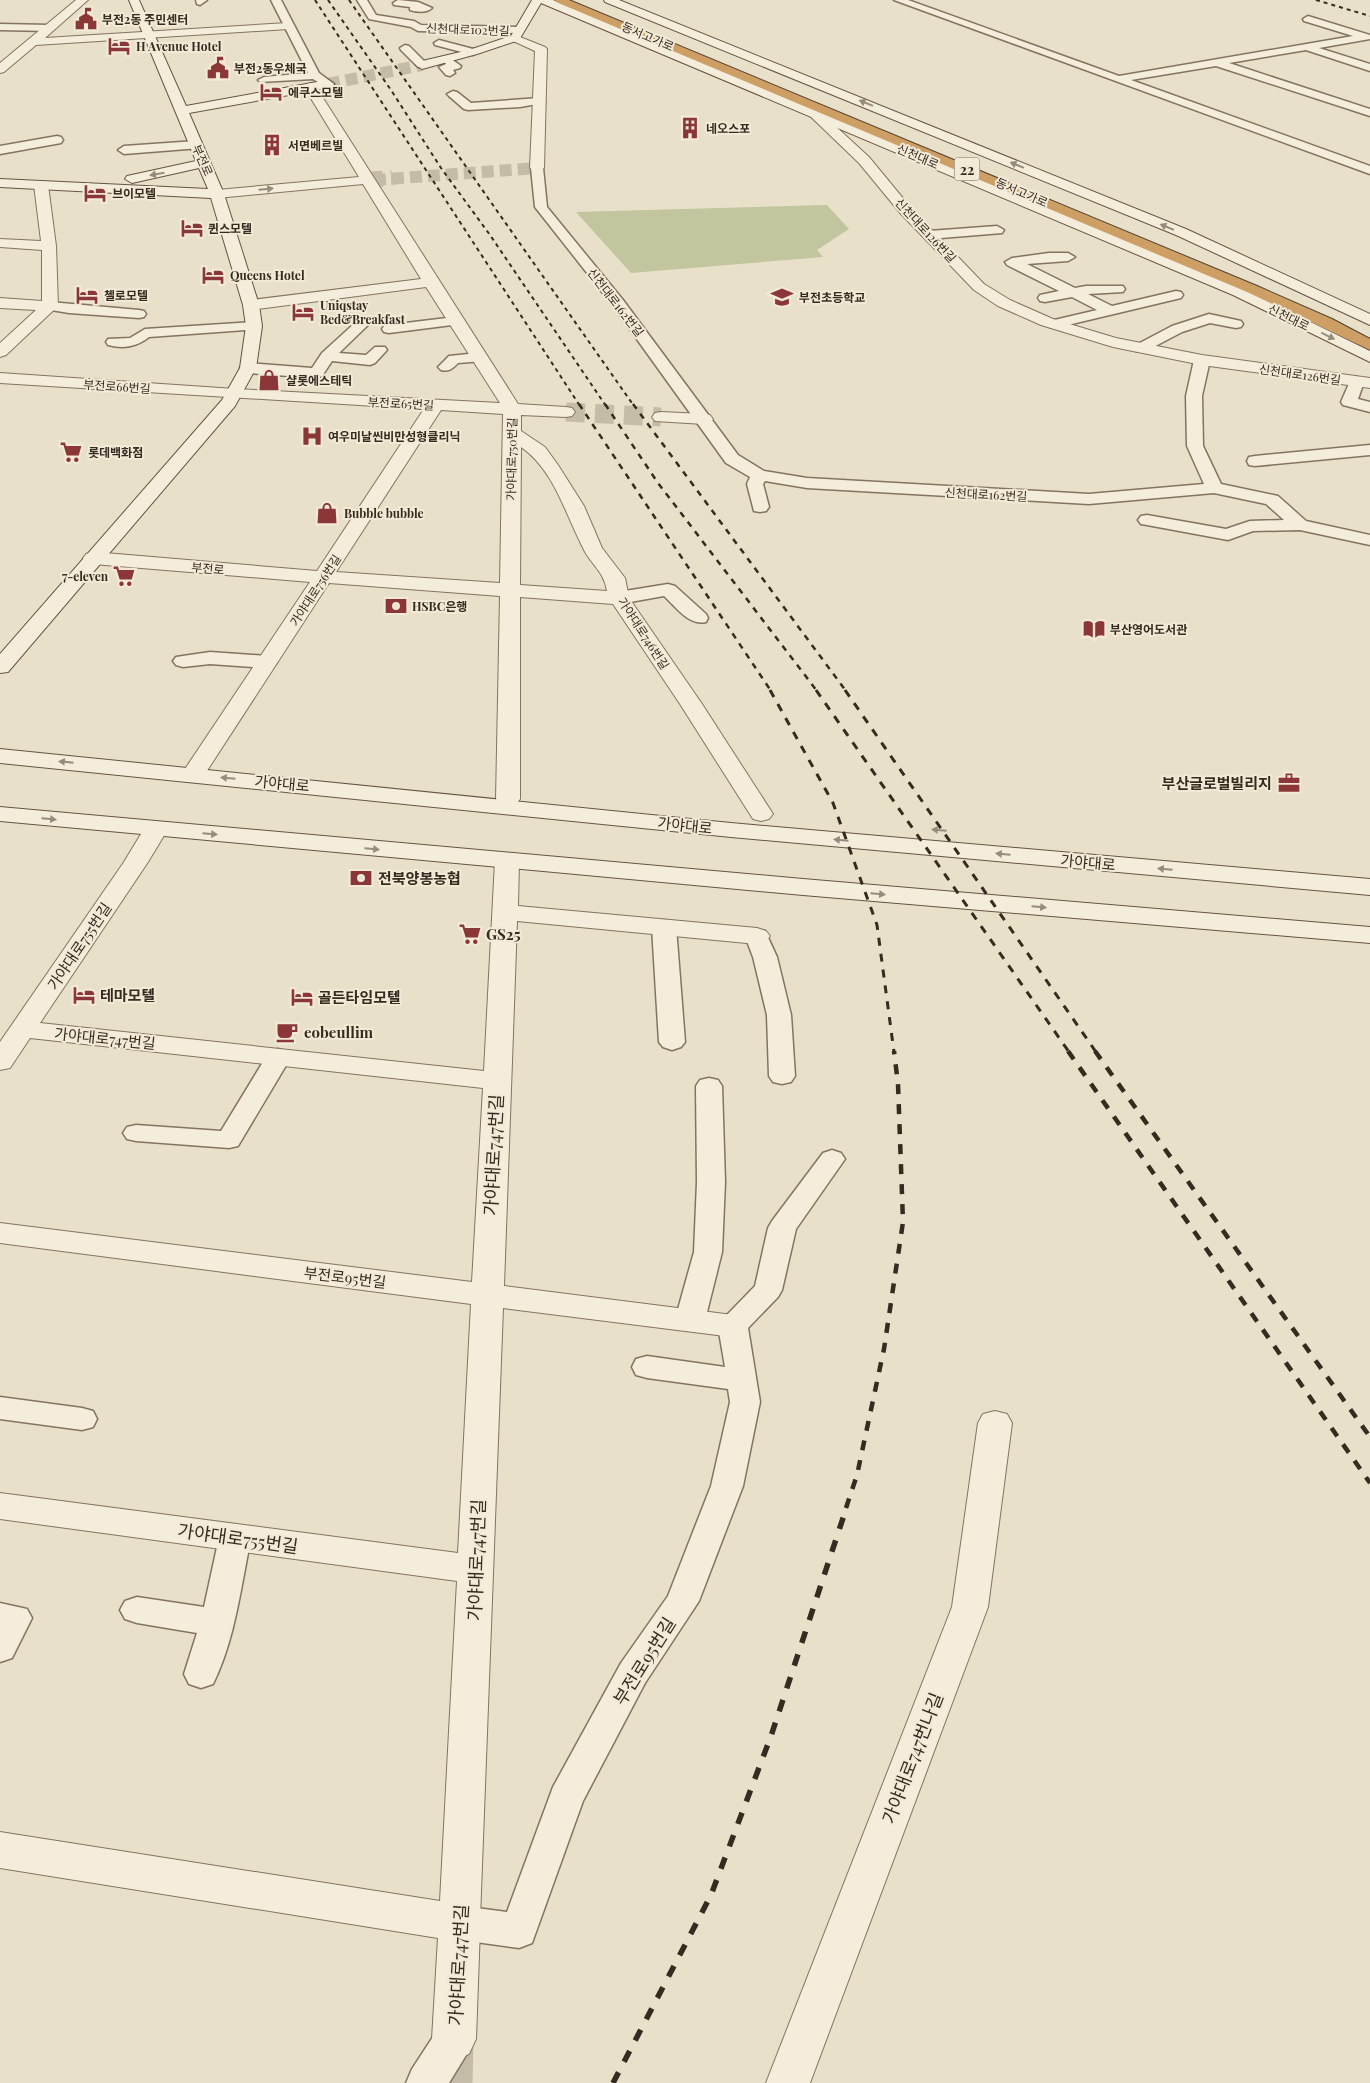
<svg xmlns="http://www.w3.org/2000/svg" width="1370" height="2083" font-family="'Playfair Display','Noto Sans KR',serif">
<rect width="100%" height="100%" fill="#e9e0c9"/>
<path fill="#c2c69e" d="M 827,205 L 849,229 L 817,250 L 823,257 L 631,273 L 576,212 Z"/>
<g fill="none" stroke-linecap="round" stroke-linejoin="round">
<path stroke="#c5bca7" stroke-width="12" stroke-dasharray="12 6" stroke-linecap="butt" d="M 374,180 L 537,168"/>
<path stroke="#c5bca7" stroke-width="16" stroke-dasharray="16 8" stroke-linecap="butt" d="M 367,180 L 392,178"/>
<path stroke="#c5bca7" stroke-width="19" stroke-dasharray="19 10" stroke-linecap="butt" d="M 566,412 L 661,417"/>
<path stroke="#c5bca7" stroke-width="39" stroke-dasharray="39 19" stroke-linecap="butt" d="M 453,2083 L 454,2040"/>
<path stroke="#c5bca7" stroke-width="12" stroke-dasharray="12 6" stroke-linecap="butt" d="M 328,84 L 422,65"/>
<g stroke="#847360" stroke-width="3">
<g id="lane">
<path d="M 196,0 L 207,0 L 200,5 L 197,4 Z"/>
<path d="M 271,0 L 281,0 L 319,73 L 334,84 L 332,86 L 324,86 L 313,79 L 260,82 L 258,80 L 264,77 L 308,73 Z"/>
<path d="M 357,0 L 367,0 L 376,15 L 414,21 L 421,25 L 519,27 L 524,30 L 519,33 L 418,31 L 411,27 L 369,19 Z"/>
<path d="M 398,0 L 418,2 L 432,8 C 427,13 417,12 410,10 L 410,7 L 394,5 L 393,3 Z"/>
<path d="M 894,0 L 908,0 L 1119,76 L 1353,36 L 1304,21 L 1303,19 L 1308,16 L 1370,35 L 1370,39 L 1319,48 L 1370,64 L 1370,71 L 1306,50 L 1229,63 L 1370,109 L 1370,116 L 1216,66 L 1131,80 L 1370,166 L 1370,174 Z"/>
<path d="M 0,24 L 50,25 L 55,28 L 50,31 L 0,30 Z"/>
<path d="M 439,40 L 477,50 L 478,52 L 473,55 L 435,45 L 434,43 Z"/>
<path d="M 405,45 L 409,46 L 426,63 L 427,65 L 426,67 L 418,67 L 401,50 L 400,48 Z"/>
<path d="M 447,56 L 461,66 L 460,68 L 453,70 L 455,73 L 450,76 L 446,75 L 439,67 L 446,64 L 442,59 Z"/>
<path d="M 453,91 L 457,92 L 471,103 L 539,98 L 545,101 L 543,103 L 520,107 L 468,110 L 464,109 L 449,96 L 447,94 Z"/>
<path d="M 57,136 L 61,137 L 63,140 L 61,143 L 0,154 L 0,146 Z"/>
<path d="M 196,141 L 202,145 L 200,148 L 124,154 L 118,150 L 124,146 Z"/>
<path d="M 537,164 L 543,168 L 547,207 L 623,300 L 738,455 L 764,471 L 807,478 L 1089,494 L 1204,484 L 1187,446 L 1186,396 L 1194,360 L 1197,357 L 1207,357 L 1210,360 L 1202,396 L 1203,446 L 1221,484 L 1278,496 L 1306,521 L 1370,535 L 1370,545 L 1300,530 L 1253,531 L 1228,540 L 1147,525 L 1141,524 L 1138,520 L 1141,516 L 1147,515 L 1226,529 L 1250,521 L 1284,520 L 1266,504 L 1214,493 L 1089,504 L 807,488 L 765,481 L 763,484 L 769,507 L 766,511 L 760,512 L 754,511 L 747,484 L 750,477 L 726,463 L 613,306 L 535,207 L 531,168 Z"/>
<path d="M 997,226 L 1004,230 L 1002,233 L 929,239 L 922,235 L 929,231 Z"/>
<path d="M 1049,253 L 1068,253 L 1075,257 L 1068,261 L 1027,264 L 1075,288 L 1086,286 L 1123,286 L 1125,289 L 1123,292 L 1088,294 L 1112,306 L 1176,291 L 1181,292 L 1183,295 L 1181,298 L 1055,328 L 1050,327 L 1048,324 L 1050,321 L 1097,310 L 1072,297 L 1045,302 L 1040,301 L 1038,298 L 1040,295 L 1059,291 L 1007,265 L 1005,262 L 1012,258 Z"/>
<path d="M 50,302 L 139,310 L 144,311 L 146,314 L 144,317 L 139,318 L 69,313 L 45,309 L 43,306 L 45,303 Z"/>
<path d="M 1209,314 L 1241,321 L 1243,324 L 1241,327 L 1236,328 L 1210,323 L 1182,332 L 1146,351 L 1136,351 L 1134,348 L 1136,345 L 1172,326 Z"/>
<path d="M 455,317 L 460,318 L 462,321 L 460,324 L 389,333 L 384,332 L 382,329 L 384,326 L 389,325 Z"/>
<path d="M 361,321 L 366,322 L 368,325 L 339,353 L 366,355 L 375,347 L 385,347 L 387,350 L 375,363 L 370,365 L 332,361 L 322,376 L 317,378 L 248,373 L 243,371 L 240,368 L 243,365 L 248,363 L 312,368 L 322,353 L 356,322 Z"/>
<path d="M 254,322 L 259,323 L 261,326 L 259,329 L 149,337 C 136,347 124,349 108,345 L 106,342 L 108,339 L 130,338 L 145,329 Z"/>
<path d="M 478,353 L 483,355 L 486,358 L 483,361 L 458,363 C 452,369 449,372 441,370 L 438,367 L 449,356 Z"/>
<path d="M 1356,377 L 1361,379 L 1364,382 L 1358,399 L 1370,402 L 1370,412 L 1343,405 L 1341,402 L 1351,379 Z"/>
<path d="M 1370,445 L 1370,455 L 1255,466 L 1249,465 L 1247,461 L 1249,457 L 1255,456 Z"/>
<path d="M 668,584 L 675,586 L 706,614 L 708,618 L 706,622 C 689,626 676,607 664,596 L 619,604 L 612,602 L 610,598 L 612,594 L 619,592 Z"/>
<path d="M 210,652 L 267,656 L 274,658 L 277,662 L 274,666 L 267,668 L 210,664 L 183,667 L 176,665 L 173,661 L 176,657 Z"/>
<path d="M 664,920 L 672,922 L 676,927 L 685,1042 L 681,1047 L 672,1050 L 663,1047 L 659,1042 L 652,927 L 656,922 Z"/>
<path d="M 757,929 L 765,931 L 777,957 L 791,1015 L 795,1076 L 791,1082 L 782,1084 L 773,1082 L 769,1076 L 767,1015 L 753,957 L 745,936 L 749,931 Z"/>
<path d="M 278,1049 L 287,1052 L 291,1057 L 238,1146 L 229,1148 L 136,1141 L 127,1139 L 123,1133 L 127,1127 L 136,1125 L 221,1131 L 269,1052 Z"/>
<path d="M 709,1078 L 718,1080 L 722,1086 L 725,1182 L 722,1252 L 705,1320 L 700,1327 L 690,1330 L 680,1327 L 675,1320 L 694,1252 L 697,1182 L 696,1086 L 700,1080 Z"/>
<path d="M 832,1150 L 841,1153 L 845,1159 L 796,1229 L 782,1290 L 778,1297 L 748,1328 L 760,1402 L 743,1486 L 699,1601 L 645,1683 L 583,1801 L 532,1943 L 519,1948 L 461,1940 L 448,1935 L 442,1923 L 448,1911 L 461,1906 L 507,1912 L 553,1787 L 621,1663 L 668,1596 L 711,1486 L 730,1402 L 728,1389 L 647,1378 L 636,1375 L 632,1367 L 636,1359 L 647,1356 L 725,1367 L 718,1326 L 723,1319 L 755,1286 L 768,1228 L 772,1221 L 823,1153 Z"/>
<path d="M 0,1397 L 82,1408 L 93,1411 L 97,1419 L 93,1427 L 82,1430 L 0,1419 Z"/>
<path d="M 235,1526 L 246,1529 L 251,1538 C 241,1586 235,1640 213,1684 L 201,1688 L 189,1684 L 184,1674 L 197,1633 L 137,1623 L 125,1619 L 120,1610 L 125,1601 L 137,1597 L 204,1607 L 219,1538 L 224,1529 Z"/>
<path d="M 0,1603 L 27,1609 L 32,1618 L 12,1658 L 0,1662 Z"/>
<path d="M 454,2020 L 468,2026 L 474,2039 L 468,2052 L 449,2083 L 406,2083 L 412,2069 L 440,2026 Z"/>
</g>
</g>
<g stroke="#847360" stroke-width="2">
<g id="street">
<path d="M 76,0 L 88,0 L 45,38 L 288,23 L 294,26 L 288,29 L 36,45 L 4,72 L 0,73 L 0,63 Z"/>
<path d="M 515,35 L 545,47 L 547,49 L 544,168 L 537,172 L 530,168 L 535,51 L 511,40 L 509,38 L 511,36 Z"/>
<path d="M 310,83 L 316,87 L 518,404 L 566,407 L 572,408 L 575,412 L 572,416 L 566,417 L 521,415 L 521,431 L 545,447 L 558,465 L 584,506 L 602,548 L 625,578 L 629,598 L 702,704 L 773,814 L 769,819 L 761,821 L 753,819 L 680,704 L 613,604 L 520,597 L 520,799 L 516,804 L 508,806 L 500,804 L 496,799 L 500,596 L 329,583 L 201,780 L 193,782 L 185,780 L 181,775 L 310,582 L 93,564 L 86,562 L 83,558 L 86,554 L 93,552 L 317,571 L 424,409 L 0,383 L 0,373 L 235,389 L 500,403 L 426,287 L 251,310 L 245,308 L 243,305 L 245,302 L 251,300 L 421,279 L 363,184 L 217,198 L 210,194 L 217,190 L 359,177 L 304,87 ZM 441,410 L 503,414 L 500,583 L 336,572 ZM 521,447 C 554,470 565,513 583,548 C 591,565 604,571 607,591 L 520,585 Z"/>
<path d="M 814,109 L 818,110 L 869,157 L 911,208 L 984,284 L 1010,300 L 1053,319 L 1116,338 L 1202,355 L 1370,378 L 1370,388 L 1202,365 L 1113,347 L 1041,325 L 998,306 L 974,290 L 901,214 L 859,163 L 810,116 L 808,113 Z"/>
<path d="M 41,181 L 48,185 L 56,246 L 58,306 L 6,355 L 0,357 L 0,343 L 36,310 L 0,308 L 0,298 L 42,301 L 42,250 L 0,247 L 0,239 L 41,241 L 34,185 Z"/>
<path d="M 661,412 L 704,414 L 710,415 L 713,419 L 710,423 L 704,424 L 655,421 L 652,417 L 655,413 Z"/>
<path d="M 156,822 L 165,824 L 168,829 L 148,862 L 40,1023 L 484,1071 L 495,861 L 498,856 L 507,854 L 516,856 L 519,861 L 518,906 L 757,928 L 766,931 L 770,936 L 766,941 L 757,944 L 517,921 L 504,1286 L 733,1315 L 744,1318 L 749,1326 L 744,1334 L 733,1337 L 503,1308 L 480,1919 L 482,1923 L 480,1927 L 476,2039 L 469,2054 L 454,2060 L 439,2054 L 432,2039 L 438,1938 L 0,1868 L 0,1832 L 440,1901 L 457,1581 L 0,1519 L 0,1493 L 458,1553 L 471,1304 L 0,1243 L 0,1223 L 472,1282 L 483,1088 L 30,1038 L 10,1068 L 0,1070 L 0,1042 L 124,862 L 147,824 Z"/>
<path d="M 995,1411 L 1007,1414 L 1012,1423 L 988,1607 L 810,2083 L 766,2083 L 952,1607 L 978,1423 L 983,1414 Z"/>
</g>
</g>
<g stroke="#665443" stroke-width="2">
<g id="secondary">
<path d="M 129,0 L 139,0 L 186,106 L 328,80 L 334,84 L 328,88 L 189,113 L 224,194 L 259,305 L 262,326 L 256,368 L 235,406 L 8,672 L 0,673 L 0,654 L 222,400 L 240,368 L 246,326 L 243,305 L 211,198 L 0,187 L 0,179 L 208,189 L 199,168 L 132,183 L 125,179 L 127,176 L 196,161 Z"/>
<path d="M 532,0 L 553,0 L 1243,289 L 1370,351 L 1370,362 L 1233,295 L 541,3 L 519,40 L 477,54 L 422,69 L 416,65 L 418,62 L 469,50 L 511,36 Z"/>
<path d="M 604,0 L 619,0 L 1186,229 L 1370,314 L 1370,325 L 1176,235 L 605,2 Z"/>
<path d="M 0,749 L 731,823 L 1370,879 L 1370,895 L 731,837 L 0,763 Z"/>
<path d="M 0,807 L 803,879 L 1370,927 L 1370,943 L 803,895 L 0,821 Z"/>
</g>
</g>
<g stroke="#524233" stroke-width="2">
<path id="highway" d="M 555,0 L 569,0 L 1257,286 L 1332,319 L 1370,339 L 1370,350 L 1247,292 L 556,2 Z"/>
</g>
<use href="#lane" fill="#f5eddb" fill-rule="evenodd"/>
<use href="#street" fill="#f5eddb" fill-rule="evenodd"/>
<use href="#secondary" fill="#f5eddb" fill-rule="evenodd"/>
<use href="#highway" fill="#ce9f64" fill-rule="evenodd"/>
<g stroke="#362b21" stroke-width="2" stroke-dasharray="4 4" stroke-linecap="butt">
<path d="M 315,0 L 580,406"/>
<path d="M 328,0 L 391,90 L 441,168 L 490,235 L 606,406"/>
<path d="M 349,0 L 634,406"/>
<path d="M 1316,0 L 1370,16"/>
</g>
<g stroke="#362b21" stroke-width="2.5" stroke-dasharray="6 6" stroke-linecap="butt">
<path d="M 579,404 L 771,691"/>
<path d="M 605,404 L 658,483 L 817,691"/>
<path d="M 633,404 L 846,691"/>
</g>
<g stroke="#362b21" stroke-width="3" stroke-dasharray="8 8" stroke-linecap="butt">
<path d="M 770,690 L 833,803 L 877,925 L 894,1052"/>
<path d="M 816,690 L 1069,1052"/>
<path d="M 845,690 L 1096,1052"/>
</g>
<g stroke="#362b21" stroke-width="4.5" stroke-dasharray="10 10" stroke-linecap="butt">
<path d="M 1068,1051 L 1370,1483"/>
<path d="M 1095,1051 L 1370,1437"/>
<path d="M 846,1508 L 857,1475 L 884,1349 L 903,1222 L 898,1084 L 894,1051"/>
</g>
<path stroke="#362b21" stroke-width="5.5" stroke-dasharray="12 12" stroke-linecap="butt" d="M 613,2083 L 711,1895 L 771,1736 L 847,1506"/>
</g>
<defs><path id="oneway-solid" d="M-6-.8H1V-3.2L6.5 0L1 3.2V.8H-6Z" transform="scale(1.25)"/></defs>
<g fill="#968c7e">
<use href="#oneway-solid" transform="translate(866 103) rotate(-158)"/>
<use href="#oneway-solid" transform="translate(1017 165) rotate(-158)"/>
<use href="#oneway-solid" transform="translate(157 174) rotate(170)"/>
<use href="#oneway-solid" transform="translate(266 189) rotate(-5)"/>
<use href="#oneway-solid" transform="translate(1167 227) rotate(-158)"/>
<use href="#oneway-solid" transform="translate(1328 336) rotate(26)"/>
<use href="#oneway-solid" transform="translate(66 762) rotate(-174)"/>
<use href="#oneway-solid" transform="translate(228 778) rotate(-175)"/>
<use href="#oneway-solid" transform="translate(49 819) rotate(5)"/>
<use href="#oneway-solid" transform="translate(939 830) rotate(-175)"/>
<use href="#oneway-solid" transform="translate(210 834) rotate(5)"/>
<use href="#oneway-solid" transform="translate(841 840) rotate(-175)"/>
<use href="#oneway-solid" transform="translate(372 849) rotate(5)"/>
<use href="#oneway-solid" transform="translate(1003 854) rotate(-175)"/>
<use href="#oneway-solid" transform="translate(1165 869) rotate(-175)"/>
<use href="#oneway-solid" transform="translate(878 894) rotate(5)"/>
<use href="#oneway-solid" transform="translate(1039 907) rotate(5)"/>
</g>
<defs>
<g id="civic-bare" transform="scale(1.725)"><path d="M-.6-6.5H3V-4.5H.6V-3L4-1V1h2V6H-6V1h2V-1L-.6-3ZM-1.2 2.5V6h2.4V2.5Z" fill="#8c3737" stroke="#f2ead7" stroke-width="2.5" paint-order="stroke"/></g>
<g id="hotel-bare" transform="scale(1.725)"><path d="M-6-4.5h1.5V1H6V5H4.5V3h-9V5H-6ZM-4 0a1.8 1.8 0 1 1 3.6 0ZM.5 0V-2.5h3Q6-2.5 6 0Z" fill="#8c3737" stroke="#f2ead7" stroke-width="2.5" paint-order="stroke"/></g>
<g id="building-bare" transform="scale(1.725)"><path d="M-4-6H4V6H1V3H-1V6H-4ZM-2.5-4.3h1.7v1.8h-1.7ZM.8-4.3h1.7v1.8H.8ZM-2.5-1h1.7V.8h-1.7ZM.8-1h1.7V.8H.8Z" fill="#8c3737" stroke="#f2ead7" stroke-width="2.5" paint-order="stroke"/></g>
<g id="school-bare" transform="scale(1.725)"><path d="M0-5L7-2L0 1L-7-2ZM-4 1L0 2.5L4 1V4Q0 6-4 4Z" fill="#8c3737" stroke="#f2ead7" stroke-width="2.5" paint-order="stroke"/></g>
<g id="shop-bare" transform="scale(1.725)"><path d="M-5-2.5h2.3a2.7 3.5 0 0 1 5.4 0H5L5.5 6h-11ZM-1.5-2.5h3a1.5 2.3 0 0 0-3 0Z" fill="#8c3737" stroke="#f2ead7" stroke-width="2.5" paint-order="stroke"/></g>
<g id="hospital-bare" transform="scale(1.725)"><path d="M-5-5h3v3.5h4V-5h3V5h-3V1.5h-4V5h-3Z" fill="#8c3737" stroke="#f2ead7" stroke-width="2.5" paint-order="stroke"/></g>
<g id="supermarket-bare" transform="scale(1.725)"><path d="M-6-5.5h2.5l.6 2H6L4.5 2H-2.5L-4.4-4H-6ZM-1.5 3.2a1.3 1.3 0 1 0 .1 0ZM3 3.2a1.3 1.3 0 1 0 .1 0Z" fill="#8c3737" stroke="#f2ead7" stroke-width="2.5" paint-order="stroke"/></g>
<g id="bank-bare" transform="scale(1.725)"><path d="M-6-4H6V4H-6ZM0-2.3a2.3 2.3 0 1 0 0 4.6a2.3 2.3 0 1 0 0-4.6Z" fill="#8c3737" stroke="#f2ead7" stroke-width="2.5" paint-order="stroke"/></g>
<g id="library-bare" transform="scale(1.725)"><path d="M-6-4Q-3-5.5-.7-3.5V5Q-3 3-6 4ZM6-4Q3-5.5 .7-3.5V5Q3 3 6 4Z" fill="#8c3737" stroke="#f2ead7" stroke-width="2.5" paint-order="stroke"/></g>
<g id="office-bare" transform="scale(1.725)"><path d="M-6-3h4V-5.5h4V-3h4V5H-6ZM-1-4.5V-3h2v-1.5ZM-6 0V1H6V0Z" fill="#8c3737" stroke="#f2ead7" stroke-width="2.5" paint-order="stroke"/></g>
<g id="cafe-bare" transform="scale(1.725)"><path d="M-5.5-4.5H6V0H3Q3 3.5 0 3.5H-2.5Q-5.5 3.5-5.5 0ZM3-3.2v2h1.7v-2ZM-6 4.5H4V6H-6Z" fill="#8c3737" stroke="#f2ead7" stroke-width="2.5" paint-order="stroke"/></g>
</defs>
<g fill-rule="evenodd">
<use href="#civic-bare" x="86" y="19"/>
<use href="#hotel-bare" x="119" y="46"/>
<use href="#civic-bare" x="218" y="68"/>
<use href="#hotel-bare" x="271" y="92"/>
<use href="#building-bare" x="690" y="128"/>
<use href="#building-bare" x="272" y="145"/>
<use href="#hotel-bare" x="95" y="193"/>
<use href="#hotel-bare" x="192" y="228"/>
<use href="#hotel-bare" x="213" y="275"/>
<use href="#hotel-bare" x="87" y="295"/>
<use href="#school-bare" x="782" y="297"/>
<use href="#hotel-bare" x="303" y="312"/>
<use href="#shop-bare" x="269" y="380"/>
<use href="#hospital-bare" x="312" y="436"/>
<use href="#supermarket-bare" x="71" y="452"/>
<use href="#shop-bare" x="327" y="513"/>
<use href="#supermarket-bare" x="124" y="576"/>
<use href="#bank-bare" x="396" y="606"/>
<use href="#library-bare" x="1094" y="629"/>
<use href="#office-bare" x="1289" y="783"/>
<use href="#bank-bare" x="361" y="878"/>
<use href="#supermarket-bare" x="470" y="934"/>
<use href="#hotel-bare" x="84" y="995"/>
<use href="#hotel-bare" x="302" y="997"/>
<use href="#cafe-bare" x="287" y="1032"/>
</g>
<g text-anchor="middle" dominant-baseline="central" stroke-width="4" stroke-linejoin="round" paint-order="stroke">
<g font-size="12" font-weight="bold" fill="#362b21" stroke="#f2ead7" text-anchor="start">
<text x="102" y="19">부전2동 주민센터</text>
<text x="136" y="46">H Avenue Hotel</text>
<text x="234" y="68">부전2동우체국</text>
<text x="288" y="92">에쿠스모텔</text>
<text x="706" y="128">네오스포</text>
<text x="288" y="145">서면베르빌</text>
<text x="112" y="193">브이모텔</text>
<text x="208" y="228">퀸스모텔</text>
<text x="230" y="275">Queens Hotel</text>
<text x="104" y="295">첼로모텔</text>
<text x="799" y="297">부전초등학교</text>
<text x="320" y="305">Uniqstay<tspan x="320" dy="14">Bed&amp;Breakfast</tspan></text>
<text x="286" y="380">샬롯에스테틱</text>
<text x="328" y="436">여우미날씬비만성형클리닉</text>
<text x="88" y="452">롯데백화점</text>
<text x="344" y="513">Bubble bubble</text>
<text x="108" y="576" text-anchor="end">7-eleven</text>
<text x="412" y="606">HSBC은행</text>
<text x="1110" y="629">부산영어도서관</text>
</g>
<g font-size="12" fill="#362b21" stroke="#f2ead7">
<text transform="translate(468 29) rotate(2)">신천대로102번길</text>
<text transform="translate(648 36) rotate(23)">동서고가로</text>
<text transform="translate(918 156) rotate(23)">신천대로</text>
<text transform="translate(203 160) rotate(66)">부전로</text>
<text transform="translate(1022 192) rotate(23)">동서고가로</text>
<text transform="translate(926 230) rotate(47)">신천대로126번길</text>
<text transform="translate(616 302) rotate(52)">신천대로162번길</text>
<text transform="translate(1289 317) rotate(26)">신천대로</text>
<text transform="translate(1300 374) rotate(8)">신천대로126번길</text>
<text transform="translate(117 386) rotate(4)">부전로66번길</text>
<text transform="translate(401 403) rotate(3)">부전로65번길</text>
<text transform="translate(511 459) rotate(-89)">가야대로750번길</text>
<text transform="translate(986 494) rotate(3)">신천대로162번길</text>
<text transform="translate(208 568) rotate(5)">부전로</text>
<text transform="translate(315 590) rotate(-57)">가야대로756번길</text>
<text transform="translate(644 633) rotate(57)">가야대로746번길</text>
</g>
<rect fill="#f2ead7" stroke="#6e6458" stroke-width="1" x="954.5" y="157.5" width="25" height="23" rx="4"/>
<g font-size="14" font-weight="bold" fill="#362b21">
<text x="967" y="169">22</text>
</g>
<g font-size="15" fill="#362b21" stroke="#f2ead7">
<text transform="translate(282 783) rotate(5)">가야대로</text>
<text transform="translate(685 825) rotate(6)">가야대로</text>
<text transform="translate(1088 862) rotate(5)">가야대로</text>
<text transform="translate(79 946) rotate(-56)">가야대로755번길</text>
<text transform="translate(105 1038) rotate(6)">가야대로747번길</text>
<text transform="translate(345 1277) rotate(7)">부전로95번길</text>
</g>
<g font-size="15" font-weight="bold" fill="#362b21" stroke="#f2ead7" text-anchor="start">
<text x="1272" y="783" text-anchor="end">부산글로벌빌리지</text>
<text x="378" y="878">전북양봉농협</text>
<text x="486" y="934">GS25</text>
<text x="100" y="995">테마모텔</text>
<text x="318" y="997">골든타임모텔</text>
<text x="304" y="1032">eobeullim</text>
</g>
<g font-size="18" fill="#362b21" stroke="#f2ead7">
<text transform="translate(493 1155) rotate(-87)">가야대로747번길</text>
<text transform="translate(238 1538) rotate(8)">가야대로755번길</text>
<text transform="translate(476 1560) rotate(-88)">가야대로747번길</text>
<text transform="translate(644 1661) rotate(-58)">부전로95번길</text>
<text transform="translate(912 1758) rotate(-69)">가야대로747번나길</text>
<text transform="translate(458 1965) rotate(-87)">가야대로747번길</text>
</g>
</g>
</svg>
